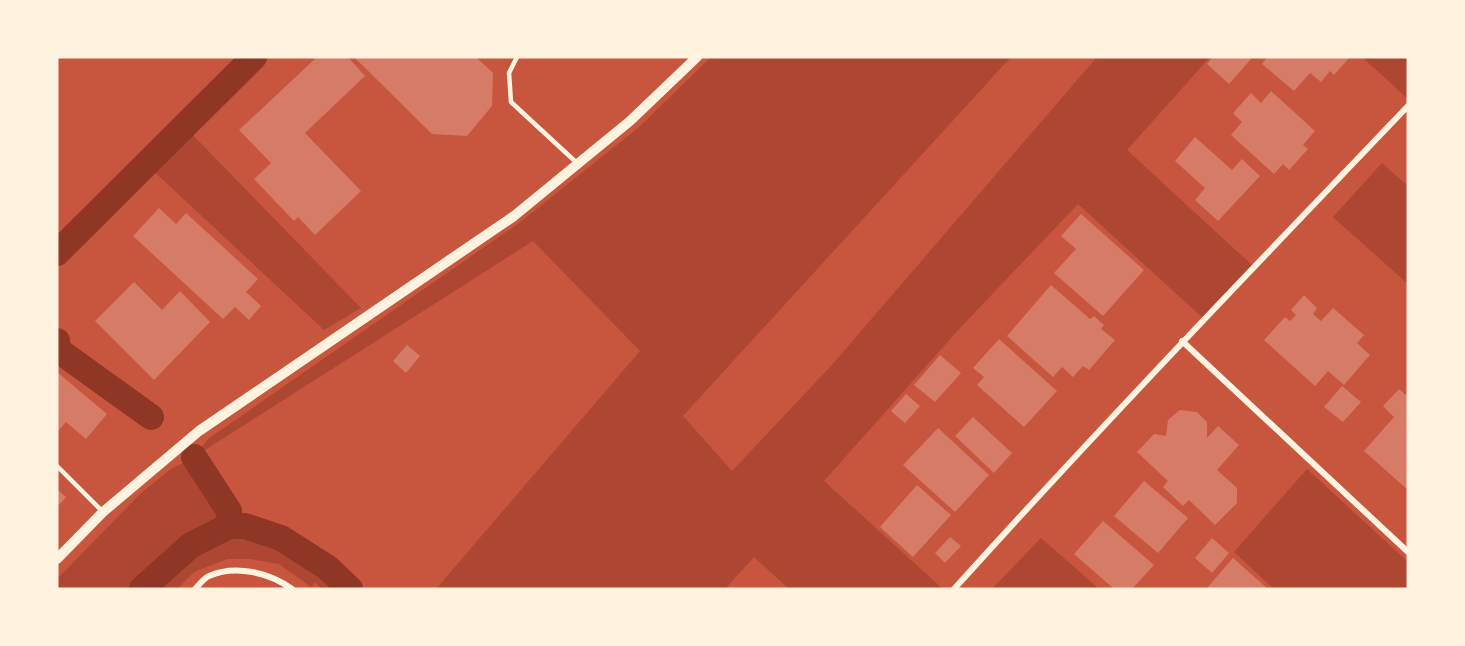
<svg xmlns="http://www.w3.org/2000/svg" width="1465" height="646" font-family="'Nunito Sans',sans-serif">
<rect width="100%" height="100%" fill="#c8553d"/>
<g fill="#ae4732">
<path d="M 711,57 L 1011,57 L 683,416 L 732,471 L 831,366 L 1097,57 L 1210,57 L 1127,150 L 1254,267 L 1205,320 L 1078,204 L 960,328 L 824,481 L 943,589 L 789,589 L 754,557 L 725,589 L 436,589 L 640,351 L 533,241 L 194,457 L 229,511 L 229,526 C 276,526 317,558 350,589 L 322,589 L 315,582 L 311,587 L 279,564 L 250,559 L 227,559 L 194,572 L 177,589 L 57,589 L 57,579 L 141,493 L 171,469 L 194,457 L 208,439 L 519,223 L 638,128 Z"/>
<path d="M 1362,57 L 1408,57 L 1408,99 Z"/>
<path d="M 184,126 L 361,308 L 324,330 L 146,164 Z"/>
<path d="M 1382,163 L 1408,186 L 1408,284 L 1333,217 Z"/>
<path d="M 1307,469 L 1408,562 L 1408,589 L 1274,589 L 1234,552 Z"/>
<path d="M 1041,538 L 1099,589 L 992,589 Z"/>
</g>
<g fill="none" stroke-linecap="round" stroke-linejoin="round">
<g stroke="#8f3625" stroke-width="26">
<path d="M 57,253 L 254,57"/>
<path d="M 57,341 L 58,350 L 151,417"/>
<path d="M 194,457 L 229,511 L 229,526"/>
<path d="M 142,589 L 191,545 L 229,526 L 245,526 L 281,538 L 328,568 L 350,589"/>
</g>
</g>
<g fill="#d67c66">
<path d="M 317,57 L 348,57 L 365,76 L 305,133 L 361,191 L 315,235 L 298,217 L 294,221 L 254,179 L 271,163 L 239,130 Z"/>
<path d="M 354,57 L 476,57 L 493,73 L 492,106 L 467,136 L 432,134 Z"/>
<path d="M 1213,57 L 1251,57 L 1252,58 L 1229,84 L 1207,64 Z"/>
<path d="M 1267,57 L 1350,57 L 1334,75 L 1330,71 L 1321,82 L 1310,73 L 1294,91 L 1262,64 Z"/>
<path d="M 1271,91 L 1315,131 L 1303,145 L 1308,149 L 1289,170 L 1283,164 L 1274,174 L 1231,135 L 1242,122 L 1233,113 L 1251,93 L 1261,103 Z"/>
<path d="M 1195,137 L 1232,170 L 1242,159 L 1260,176 L 1218,221 L 1195,200 L 1205,188 L 1175,161 Z"/>
<path d="M 159,208 L 176,224 L 186,213 L 258,279 L 246,292 L 261,306 L 249,320 L 235,307 L 223,319 L 133,236 Z"/>
<path d="M 1081,214 L 1144,270 L 1103,316 L 1054,273 L 1076,249 L 1061,236 Z"/>
<path d="M 134,282 L 162,310 L 180,291 L 210,322 L 154,380 L 95,321 Z"/>
<path d="M 1051,285 L 1090,319 L 1094,316 L 1104,325 L 1101,329 L 1115,340 L 1089,370 L 1083,366 L 1073,377 L 1062,367 L 1053,377 L 1007,336 Z"/>
<path d="M 1304,295 L 1317,308 L 1313,314 L 1321,321 L 1333,308 L 1364,335 L 1357,343 L 1370,355 L 1344,385 L 1328,371 L 1315,386 L 1264,340 L 1285,317 L 1290,321 L 1296,315 L 1291,310 Z"/>
<path d="M 999,339 L 1057,391 L 1024,427 L 977,385 L 984,377 L 973,368 Z"/>
<path d="M 407,345 L 420,356 L 406,373 L 393,361 Z"/>
<path d="M 940,355 L 961,373 L 935,402 L 914,385 Z"/>
<path d="M 57,372 L 107,414 L 86,439 L 66,422 L 57,432 Z"/>
<path d="M 1342,386 L 1361,402 L 1343,422 L 1324,407 Z"/>
<path d="M 1399,389 L 1408,397 L 1408,490 L 1364,451 L 1394,417 L 1383,406 Z"/>
<path d="M 906,394 L 920,406 L 905,423 L 891,411 Z"/>
<path d="M 1180,410 L 1197,412 L 1207,422 L 1207,438 L 1218,426 L 1239,445 L 1217,470 L 1237,488 L 1237,503 L 1215,525 L 1189,500 L 1183,506 L 1163,487 L 1168,481 L 1137,452 L 1154,434 L 1166,436 L 1168,420 Z"/>
<path d="M 973,417 L 1012,453 L 994,473 L 955,436 Z"/>
<path d="M 938,428 L 989,475 L 955,512 L 903,465 Z"/>
<path d="M 1144,481 L 1188,518 L 1158,553 L 1114,516 Z"/>
<path d="M 917,485 L 951,515 L 913,557 L 880,527 Z"/>
<path d="M 57,489 L 66,497 L 57,507 Z"/>
<path d="M 1103,521 L 1154,565 L 1132,589 L 1114,589 L 1074,554 Z"/>
<path d="M 950,537 L 961,546 L 945,563 L 935,553 Z"/>
<path d="M 1212,538 L 1229,553 L 1212,573 L 1195,558 Z"/>
<path d="M 1233,558 L 1268,589 L 1206,589 Z"/>
</g>
<g fill="none" stroke-linecap="round" stroke-linejoin="round">
<g stroke="#fff3e0" stroke-width="4.5">
<path d="M 517,57 L 509,73 L 511,102 L 578,164"/>
<path d="M 57,466 L 103,512"/>
</g>
<g stroke="#fff3e0" stroke-width="6">
<path d="M 1182,341 L 1408,552"/>
<path d="M 195,589 C 199,585 204,578 209,576 C 236,564 270,573 292,589"/>
<path d="M 954,589 C 1102,425 1255,266 1408,106"/>
</g>
<path stroke="#fff3e0" stroke-width="10" d="M 57,559 L 103,512 L 199,431 L 514,216 L 630,121 L 697,57"/>
</g>
<rect width="1465" height="646" fill="none" stroke="#fff3e0" stroke-width="117"/>
</svg>
